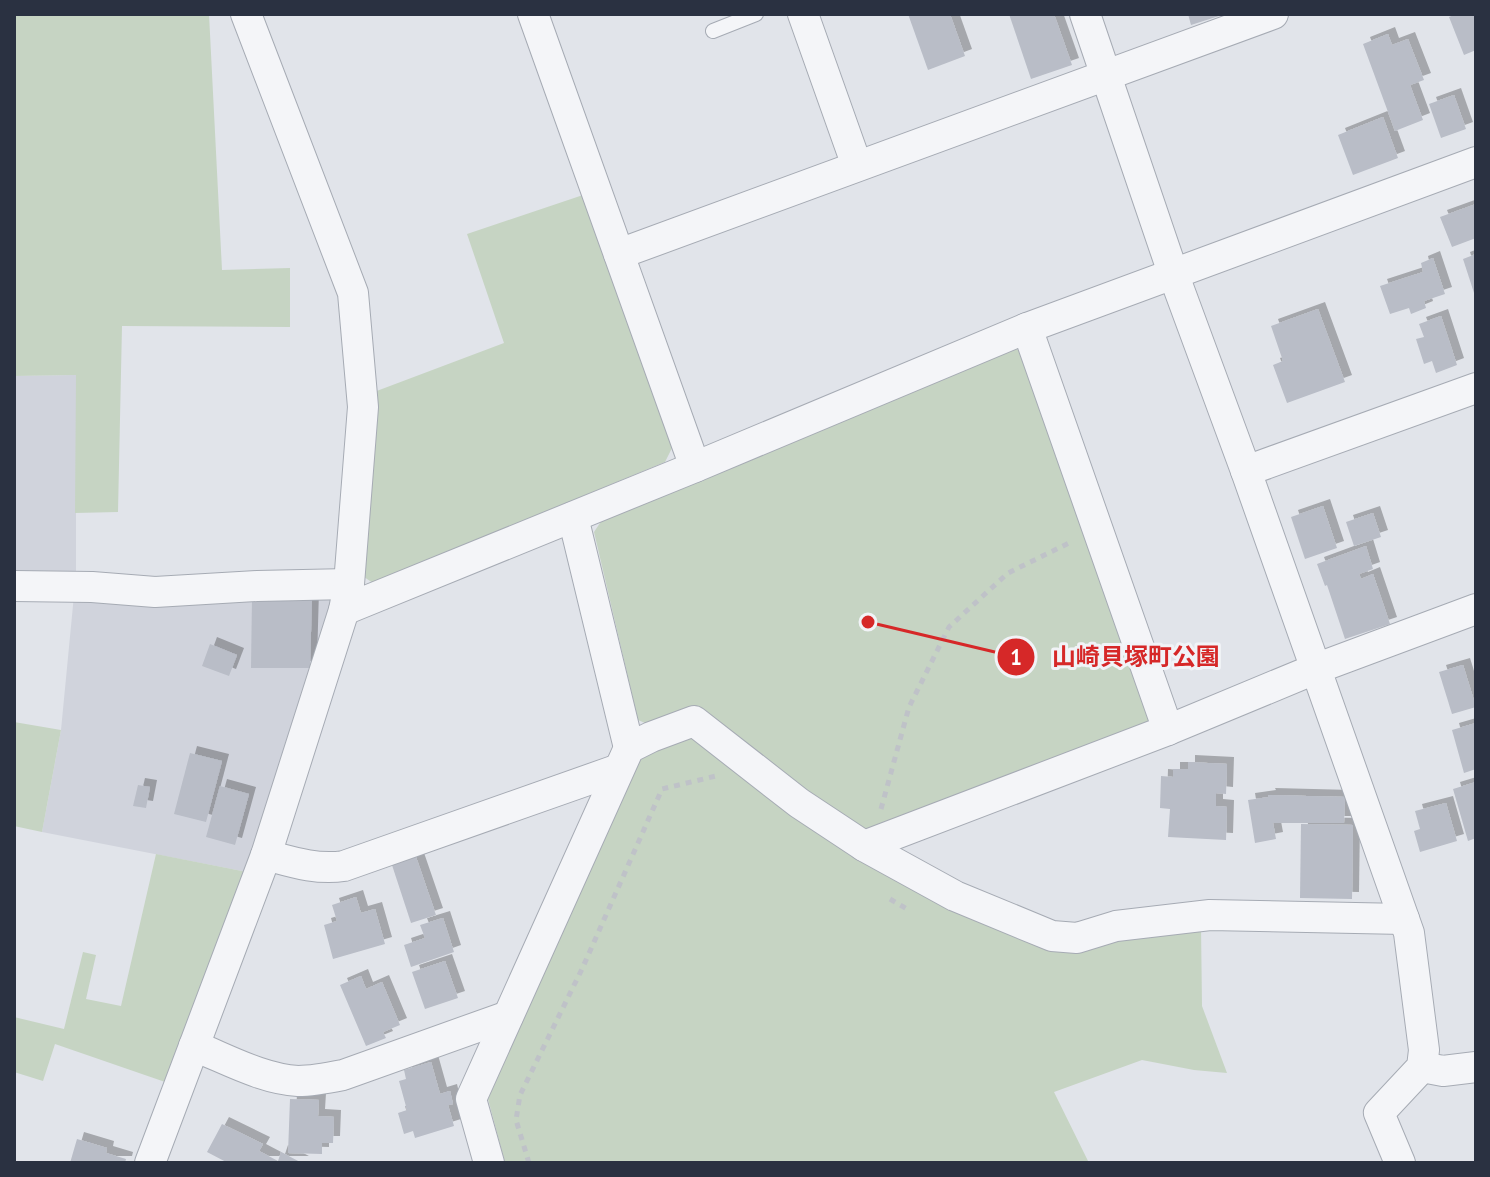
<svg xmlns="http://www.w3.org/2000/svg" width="1490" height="1177" font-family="'PT Sans Narrow','Noto Sans JP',sans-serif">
<defs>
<filter id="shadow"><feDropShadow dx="7" dy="-7" stdDeviation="0" flood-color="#0004"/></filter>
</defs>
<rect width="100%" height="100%" fill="#e1e4ea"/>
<g fill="#d0d3dc">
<path d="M 76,375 L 76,577 L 14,579 L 14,376 Z"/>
<path d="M 74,595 L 336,595 L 247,872 L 42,832 L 61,730 Z"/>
</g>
<g fill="#c6d4c3">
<path d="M 14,14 L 209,14 L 222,270 L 290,268 L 290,327 L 122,326 L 118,512 L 75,513 L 76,375 L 14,376 Z"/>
<path d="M 583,195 L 672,448 L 665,462 L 373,583 L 361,575 L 374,392 L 504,343 L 467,234 Z"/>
<path d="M 1014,348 L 1027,354 L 1153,715 L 1146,728 L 885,828 L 857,831 L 698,711 L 652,726 L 638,720 L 594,532 L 602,520 Z"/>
<path d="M 14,722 L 61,730 L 42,832 L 14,826 Z"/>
<path d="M 686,736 L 701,738 L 940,901 L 1119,936 L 1201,926 L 1202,1006 L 1227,1073 L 1194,1070 L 1142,1060 L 1054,1092 L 1089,1163 L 505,1163 L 488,1099 L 640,759 Z"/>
<path d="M 156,854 L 247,872 L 168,1083 L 55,1044 L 43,1081 L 14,1072 L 14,1017 L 64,1029 L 83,952 L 96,955 L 86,999 L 121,1006 Z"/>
</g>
<g fill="#b9bdc7" filter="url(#shadow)">
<path d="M 908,14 L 950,14 L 965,56 L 928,70 Z"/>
<path d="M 1009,14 L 1054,14 L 1072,65 L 1031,79 Z"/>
<path d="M 1188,14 L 1222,14 L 1222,15 L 1191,25 Z"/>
<path d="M 1456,14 L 1476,14 L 1476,50 L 1464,55 L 1449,17 Z"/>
<path d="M 1388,34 L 1392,45 L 1408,39 L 1424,80 L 1410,85 L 1423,120 L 1395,131 L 1363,44 Z"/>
<path d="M 1454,95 L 1466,129 L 1441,138 L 1429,104 Z"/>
<path d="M 1383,117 L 1398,158 L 1353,175 L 1338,135 Z"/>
<path d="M 1476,204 L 1476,238 L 1452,247 L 1440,217 Z"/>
<path d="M 1476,254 L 1476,296 L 1475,296 L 1463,259 Z"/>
<path d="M 1433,258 L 1445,294 L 1424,301 L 1426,308 L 1411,314 L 1409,308 L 1390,314 L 1380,286 L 1423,272 L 1421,263 Z"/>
<path d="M 1318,309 L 1345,382 L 1287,403 L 1273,365 L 1283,361 L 1271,326 Z"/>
<path d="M 1441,316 L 1457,365 L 1436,373 L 1432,361 L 1424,364 L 1416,339 L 1424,337 L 1419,324 Z"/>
<path d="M 1323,506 L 1337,548 L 1305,559 L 1291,517 Z"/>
<path d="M 1373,513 L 1381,537 L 1354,546 L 1346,522 Z"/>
<path d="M 1366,546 L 1373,569 L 1359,574 L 1361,579 L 1373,574 L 1390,624 L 1345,639 L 1327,585 L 1325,586 L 1317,564 Z"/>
<path d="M 252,597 L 312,597 L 310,668 L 251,668 Z"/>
<path d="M 210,644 L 237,655 L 229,676 L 202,666 Z"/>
<path d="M 1463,665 L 1476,707 L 1452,714 L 1439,672 Z"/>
<path d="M 1476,723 L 1476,769 L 1464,773 L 1452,730 Z"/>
<path d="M 190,753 L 222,761 L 206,822 L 174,814 Z"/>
<path d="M 1188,762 L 1227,764 L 1226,794 L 1216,793 L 1216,806 L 1227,807 L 1226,840 L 1168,837 L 1170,809 L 1160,808 L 1161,776 L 1173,777 L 1173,769 L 1188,769 Z"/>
<path d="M 1476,782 L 1476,838 L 1468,841 L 1453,789 Z"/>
<path d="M 138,785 L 150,787 L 146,808 L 133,806 Z"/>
<path d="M 220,786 L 249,794 L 235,845 L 206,837 Z"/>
<path d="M 1268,795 L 1345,797 L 1344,823 L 1273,823 L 1276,839 L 1255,843 L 1248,800 L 1269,797 Z"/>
<path d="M 1446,803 L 1457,841 L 1420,852 L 1414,831 L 1420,829 L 1415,811 Z"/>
<path d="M 1301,824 L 1353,825 L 1352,899 L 1300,898 Z"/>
<path d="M 415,854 L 436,915 L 411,923 L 391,862 Z"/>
<path d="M 356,897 L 361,913 L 375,909 L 385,944 L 333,959 L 324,925 L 337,921 L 332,905 Z"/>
<path d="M 443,918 L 454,952 L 411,967 L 404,945 L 425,938 L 420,925 Z"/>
<path d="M 445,961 L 458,998 L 425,1009 L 412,972 Z"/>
<path d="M 361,976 L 366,989 L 382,982 L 400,1025 L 383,1032 L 386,1038 L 366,1046 L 340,985 Z"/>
<path d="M 431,1062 L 440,1094 L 450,1091 L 453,1104 L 448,1105 L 454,1126 L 415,1138 L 413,1131 L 404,1134 L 398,1113 L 407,1110 L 399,1081 L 406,1079 L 404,1070 Z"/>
<path d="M 290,1099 L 319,1100 L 318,1116 L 334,1117 L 333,1143 L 322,1143 L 322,1154 L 288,1153 Z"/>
<path d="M 222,1124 L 263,1144 L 259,1151 L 278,1161 L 281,1152 L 302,1163 L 228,1163 L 207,1152 Z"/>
<path d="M 77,1139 L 107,1148 L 106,1153 L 126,1159 L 125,1163 L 70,1163 Z"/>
</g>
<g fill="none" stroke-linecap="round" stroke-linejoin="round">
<g stroke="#a6abb4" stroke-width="16">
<path id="lane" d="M 713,31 L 756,14"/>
</g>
<g stroke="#a6abb4" stroke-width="32">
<g id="street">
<path d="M 533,14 L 695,467"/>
<path d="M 803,14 L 857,166"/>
<path d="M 1085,14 L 1173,273 L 1246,471 L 1409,933 L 1424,1050 L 1422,1067 L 1379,1113 L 1400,1163"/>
<path d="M 619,254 L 1273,14"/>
<path d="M 1027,328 L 1168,730"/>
<path d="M 1246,471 L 1476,388"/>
<path d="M 573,517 L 629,748"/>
<path d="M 14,586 L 92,587 L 155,592 L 257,586 L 349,584"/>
<path d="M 344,610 L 695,467 L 1027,328 L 1476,162"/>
<path d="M 864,846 L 1168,730 L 1315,669 L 1476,609"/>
<path d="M 266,855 C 292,862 316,870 344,866 L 619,769"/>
<path d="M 194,1046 C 227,1059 262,1079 298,1081 C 313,1081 328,1078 343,1075 L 508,1016"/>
<path d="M 1422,1067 L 1443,1071 L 1476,1067"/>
<path d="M 150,1163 L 266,855 L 344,610 L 349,584 L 363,407 L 353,293 L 246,14"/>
<path d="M 489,1163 L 471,1099 L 629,748 L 651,737 L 694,721 L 799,803 L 864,846 L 955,896 L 1052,936 L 1077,938 L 1116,926 L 1210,915 L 1404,919"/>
</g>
</g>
<g stroke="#bfc2c8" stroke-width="5" stroke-dasharray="6 6" stroke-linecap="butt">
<path d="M 881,809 L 909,707 L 949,627 L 1008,573 L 1071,542"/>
<path d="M 890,899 L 907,909"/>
<path d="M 529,1163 L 516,1120 L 520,1095 L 582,969 L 662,789 L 716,776"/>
</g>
<use href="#lane" stroke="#f4f5f8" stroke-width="14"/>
<use href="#street" stroke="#f4f5f8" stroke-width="30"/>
</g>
<path fill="none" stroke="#d62828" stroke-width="3" d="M868 622L1016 657"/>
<g fill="#d62828" stroke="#f1f3f7" stroke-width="3">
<circle cx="868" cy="622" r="8"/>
<circle cx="1016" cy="657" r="20"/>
</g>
<g font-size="24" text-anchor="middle" font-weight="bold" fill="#fff">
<text x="1016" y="665">1</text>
</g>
<g font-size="24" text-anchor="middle" font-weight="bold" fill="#d62828" stroke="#f1f3f7" stroke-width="6" stroke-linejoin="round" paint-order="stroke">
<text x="1136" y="665">山崎貝塚町公園</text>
</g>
<rect width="1490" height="1177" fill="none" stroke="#2a3141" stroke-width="32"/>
</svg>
